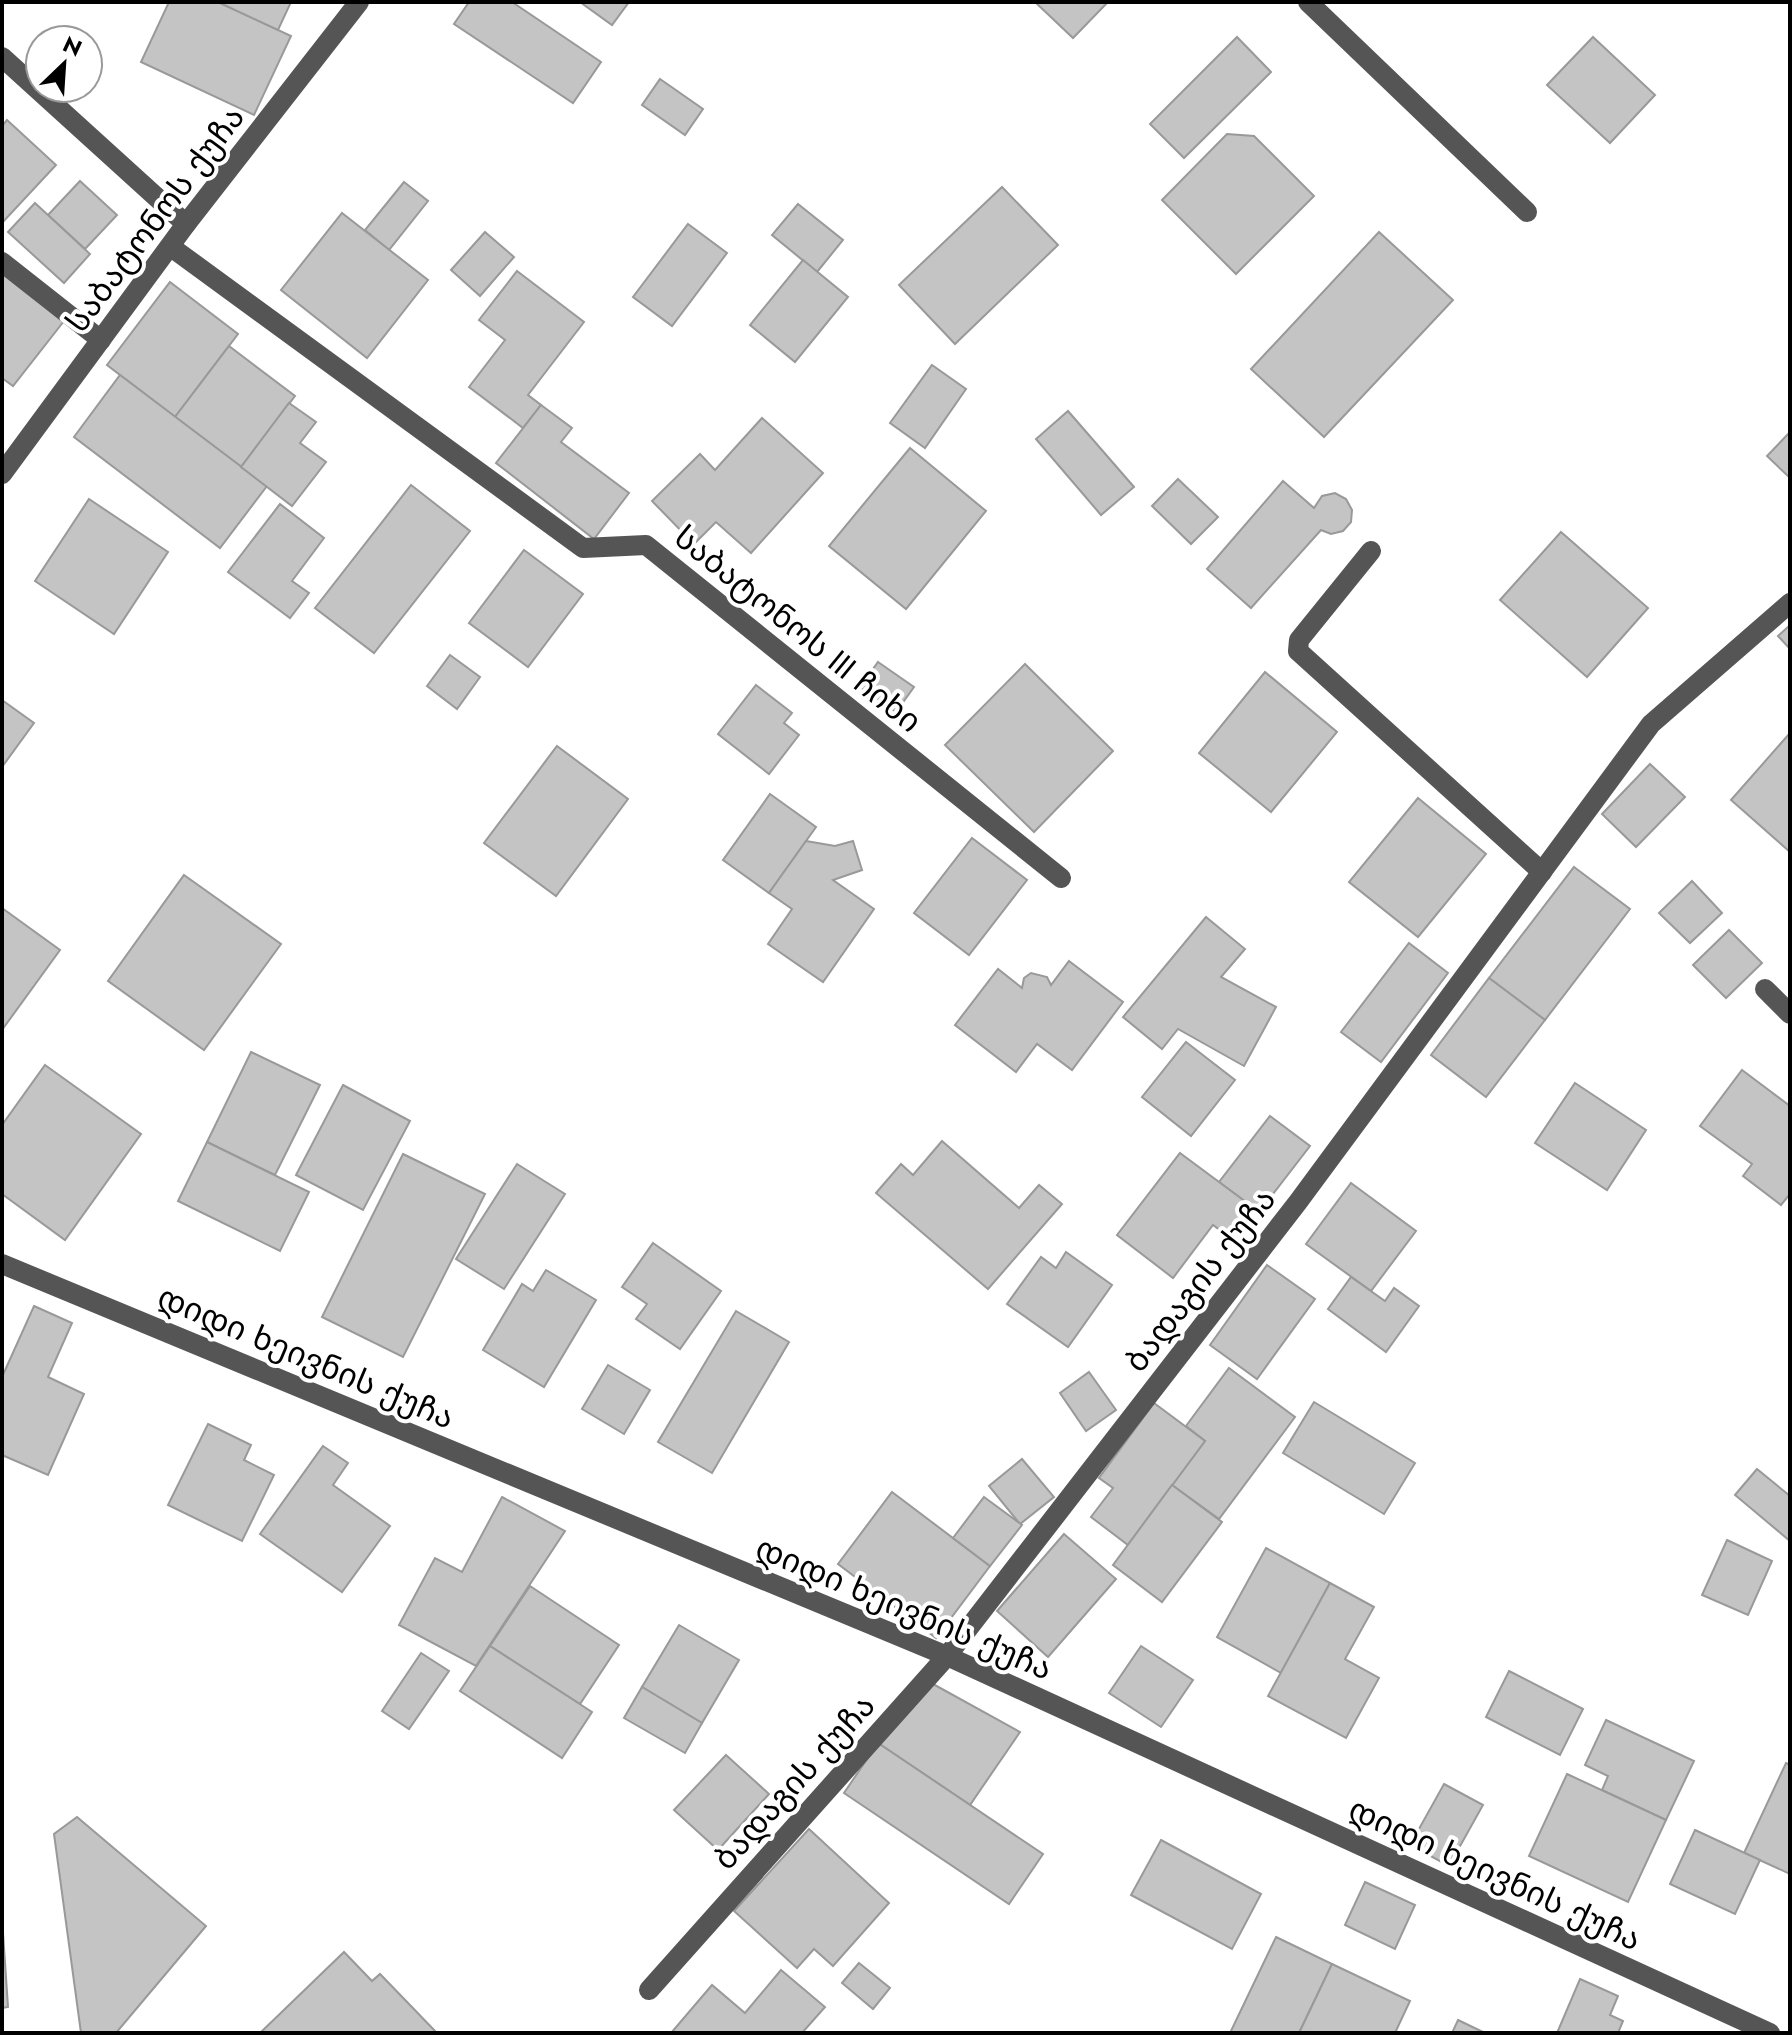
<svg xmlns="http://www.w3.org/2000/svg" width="1792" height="2035" font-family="Jost,'Noto Sans Georgian',sans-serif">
<rect width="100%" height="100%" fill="#fff"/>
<g fill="#c4c4c4" stroke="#999" stroke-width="2">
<path d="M 169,2 L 218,2 L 291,36 L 254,115 L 141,62 Z"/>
<path d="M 218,2 L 291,2 L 278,30 Z"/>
<path d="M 469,2 L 512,2 L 601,62 L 573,103 L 454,24 Z"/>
<path d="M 580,2 L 629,2 L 612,25 Z"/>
<path d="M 1035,2 L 1108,2 L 1073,38 Z"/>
<path d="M 1237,37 L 1271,72 L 1184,158 L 1150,124 Z"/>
<path d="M 1593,37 L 1655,95 L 1610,143 L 1547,85 Z"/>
<path d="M 660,79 L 703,109 L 685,135 L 642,105 Z"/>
<path d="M 7,120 L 56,165 L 2,223 L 2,126 Z"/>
<path d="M 1227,134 L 1254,136 L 1314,196 L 1236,274 L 1162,200 Z"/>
<path d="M 80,181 L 117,215 L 85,249 L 48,215 Z"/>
<path d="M 404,182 L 428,201 L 389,250 L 365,230 Z"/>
<path d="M 1002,187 L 1058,245 L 955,344 L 899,285 Z"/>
<path d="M 35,203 L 90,254 L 64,283 L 8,232 Z"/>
<path d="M 798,204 L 843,240 L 817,272 L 772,235 Z"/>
<path d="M 342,213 L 428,280 L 367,358 L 281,290 Z"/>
<path d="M 688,224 L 727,253 L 672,326 L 633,297 Z"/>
<path d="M 485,232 L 514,257 L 480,296 L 451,270 Z"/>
<path d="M 1379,232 L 1453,300 L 1324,437 L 1251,369 Z"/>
<path d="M 803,260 L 848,297 L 795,362 L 750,325 Z"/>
<path d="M 517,271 L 584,322 L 528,395 L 541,405 L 523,428 L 469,387 L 505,340 L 479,320 Z"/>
<path d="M 2,272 L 64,321 L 13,386 L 2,378 Z"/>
<path d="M 170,282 L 238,334 L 175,417 L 107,365 Z"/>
<path d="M 229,346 L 295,396 L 241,467 L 175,417 Z"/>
<path d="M 932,365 L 966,389 L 925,448 L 890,423 Z"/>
<path d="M 120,375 L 267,486 L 220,548 L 74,437 Z"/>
<path d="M 289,403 L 316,422 L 300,443 L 326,462 L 292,506 L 241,467 Z"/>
<path d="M 541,405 L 572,428 L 561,442 L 629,493 L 594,539 L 496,463 Z"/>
<path d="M 1068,411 L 1134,487 L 1101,515 L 1036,439 Z"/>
<path d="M 762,418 L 823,473 L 751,553 L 716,522 L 694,544 L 652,501 L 700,454 L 715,470 Z"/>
<path d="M 1790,432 L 1790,478 L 1767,456 Z"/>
<path d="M 910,448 L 986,511 L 906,609 L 829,546 Z"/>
<path d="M 1178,479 L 1218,517 L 1191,544 L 1152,506 Z"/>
<path d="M 1283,481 L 1314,508 L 1322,496 L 1335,493 L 1346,499 L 1352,510 L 1351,522 L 1343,531 L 1331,534 L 1321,530 L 1251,608 L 1207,569 Z"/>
<path d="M 411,485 L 470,531 L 374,653 L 315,608 Z"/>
<path d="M 89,499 L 168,552 L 114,634 L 35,581 Z"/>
<path d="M 280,504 L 324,538 L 292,581 L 309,593 L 290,618 L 228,572 Z"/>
<path d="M 1561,532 L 1648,608 L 1587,677 L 1500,600 Z"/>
<path d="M 524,550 L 583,594 L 528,667 L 469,623 Z"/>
<path d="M 1790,625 L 1790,649 L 1778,636 Z"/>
<path d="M 450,655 L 480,677 L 457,709 L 427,686 Z"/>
<path d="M 878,662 L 914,687 L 896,712 L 860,687 Z"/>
<path d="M 1025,664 L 1113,751 L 1034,832 L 945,745 Z"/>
<path d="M 1265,672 L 1337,732 L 1271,812 L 1199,753 Z"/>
<path d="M 756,685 L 792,713 L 784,723 L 799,735 L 769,774 L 718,734 Z"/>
<path d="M 2,700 L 34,723 L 2,767 Z"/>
<path d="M 1790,733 L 1790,852 L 1731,800 Z"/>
<path d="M 557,746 L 628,799 L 556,896 L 484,843 Z"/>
<path d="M 1650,764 L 1685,797 L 1636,847 L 1602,814 Z"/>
<path d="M 770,794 L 816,827 L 769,893 L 723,860 Z"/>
<path d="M 1418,798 L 1486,854 L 1418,937 L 1349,882 Z"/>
<path d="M 972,838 L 1027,880 L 969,955 L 914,913 Z"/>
<path d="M 806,841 L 835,846 L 853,841 L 862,870 L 833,880 L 874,909 L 823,982 L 768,944 L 792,909 L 769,893 Z"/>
<path d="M 1574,867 L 1630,909 L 1545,1020 L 1489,978 Z"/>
<path d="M 184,875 L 281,944 L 204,1050 L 108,981 Z"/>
<path d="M 1692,881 L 1722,913 L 1690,943 L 1659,913 Z"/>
<path d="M 2,908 L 60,950 L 2,1030 Z"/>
<path d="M 1206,917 L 1245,949 L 1221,977 L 1276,1007 L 1244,1066 L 1178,1029 L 1162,1049 L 1123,1017 Z"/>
<path d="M 1729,930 L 1762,963 L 1726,998 L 1693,965 Z"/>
<path d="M 1409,943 L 1448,973 L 1381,1062 L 1341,1032 Z"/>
<path d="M 1069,961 L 1123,1002 L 1072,1070 L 1037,1044 L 1016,1072 L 955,1025 L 998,969 L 1022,988 L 1024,978 L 1031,973 L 1047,977 L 1051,985 Z"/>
<path d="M 1489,978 L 1545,1020 L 1486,1097 L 1431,1055 Z"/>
<path d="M 1186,1042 L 1235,1080 L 1191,1136 L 1142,1097 Z"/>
<path d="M 251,1052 L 320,1085 L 275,1175 L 207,1142 Z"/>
<path d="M 45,1065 L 141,1134 L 65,1240 L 2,1194 L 2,1125 Z"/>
<path d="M 1742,1070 L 1790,1106 L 1790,1194 L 1781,1205 L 1743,1176 L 1752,1164 L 1700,1126 Z"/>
<path d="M 1575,1083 L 1646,1130 L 1607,1190 L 1535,1143 Z"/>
<path d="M 343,1085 L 410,1121 L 363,1210 L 296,1175 Z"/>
<path d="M 1270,1116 L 1310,1146 L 1259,1212 L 1219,1182 Z"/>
<path d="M 942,1141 L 1019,1208 L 1039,1185 L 1062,1204 L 988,1289 L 876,1193 L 901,1164 L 913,1175 Z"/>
<path d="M 207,1142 L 309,1192 L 280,1251 L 178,1201 Z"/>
<path d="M 1180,1153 L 1254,1208 L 1230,1238 L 1213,1225 L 1173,1278 L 1117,1235 Z"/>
<path d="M 403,1154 L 485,1194 L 403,1357 L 322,1317 Z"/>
<path d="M 517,1164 L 565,1194 L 504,1289 L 456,1259 Z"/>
<path d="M 1351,1183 L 1416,1231 L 1371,1291 L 1306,1244 Z"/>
<path d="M 653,1243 L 721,1291 L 680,1349 L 636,1319 L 647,1304 L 622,1287 Z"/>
<path d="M 1066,1252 L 1112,1285 L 1068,1347 L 1007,1304 L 1041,1257 L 1056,1268 Z"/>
<path d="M 1267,1265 L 1315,1299 L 1257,1379 L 1210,1345 Z"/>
<path d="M 546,1270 L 596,1300 L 544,1387 L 483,1350 L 522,1284 L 533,1291 Z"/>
<path d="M 1351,1277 L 1385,1301 L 1394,1288 L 1419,1306 L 1386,1352 L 1328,1309 Z"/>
<path d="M 34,1306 L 72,1323 L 48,1377 L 84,1394 L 48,1475 L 2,1455 L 2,1377 Z"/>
<path d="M 736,1311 L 789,1342 L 712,1473 L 658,1442 Z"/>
<path d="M 608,1365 L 650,1390 L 624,1434 L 582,1409 Z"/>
<path d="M 1229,1368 L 1295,1417 L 1219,1519 L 1172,1485 L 1205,1441 L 1186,1426 Z"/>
<path d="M 1089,1372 L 1116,1410 L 1086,1431 L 1060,1393 Z"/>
<path d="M 1314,1402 L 1415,1463 L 1384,1514 L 1283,1453 Z"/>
<path d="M 1154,1403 L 1205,1441 L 1128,1545 L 1091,1517 L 1113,1488 L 1099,1478 Z"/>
<path d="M 208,1424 L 251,1445 L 244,1460 L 274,1475 L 242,1541 L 168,1505 Z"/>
<path d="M 323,1446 L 348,1463 L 333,1485 L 390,1526 L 342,1592 L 260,1534 Z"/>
<path d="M 1022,1459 L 1054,1497 L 1020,1524 L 989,1486 Z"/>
<path d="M 1757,1469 L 1790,1496 L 1790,1541 L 1735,1495 Z"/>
<path d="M 1172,1485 L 1222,1522 L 1162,1602 L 1113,1565 Z"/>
<path d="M 892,1492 L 990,1566 L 936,1638 L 838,1564 Z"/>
<path d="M 502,1497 L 565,1531 L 476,1666 L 399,1625 L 435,1558 L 462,1572 Z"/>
<path d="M 984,1497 L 1022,1525 L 990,1566 L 953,1538 Z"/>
<path d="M 1064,1534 L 1116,1579 L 1048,1657 L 997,1611 Z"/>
<path d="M 1727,1540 L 1772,1561 L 1748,1615 L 1702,1595 Z"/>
<path d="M 1266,1548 L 1330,1583 L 1281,1673 L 1217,1637 Z"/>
<path d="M 1330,1583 L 1374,1607 L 1345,1659 L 1379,1678 L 1346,1738 L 1268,1696 Z"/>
<path d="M 530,1586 L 619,1645 L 580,1704 L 490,1646 Z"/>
<path d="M 679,1625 L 739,1660 L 702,1723 L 642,1687 Z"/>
<path d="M 490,1646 L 592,1712 L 562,1758 L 460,1691 Z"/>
<path d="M 1141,1646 L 1193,1680 L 1161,1727 L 1109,1693 Z"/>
<path d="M 421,1653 L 449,1671 L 409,1729 L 382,1711 Z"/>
<path d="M 1509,1671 L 1583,1709 L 1560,1755 L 1486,1717 Z"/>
<path d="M 933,1684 L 1020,1732 L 970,1805 L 878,1743 Z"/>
<path d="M 642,1687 L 702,1723 L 685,1753 L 624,1718 Z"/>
<path d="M 1606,1720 L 1694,1761 L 1666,1820 L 1602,1790 L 1608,1776 L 1585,1765 Z"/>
<path d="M 878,1743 L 1043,1854 L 1009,1904 L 844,1793 Z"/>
<path d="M 726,1755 L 769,1794 L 718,1850 L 674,1810 Z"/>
<path d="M 1786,1763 L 1790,1765 L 1790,1874 L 1744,1853 Z"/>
<path d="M 1567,1774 L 1666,1820 L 1628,1902 L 1529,1856 Z"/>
<path d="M 1444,1784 L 1483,1805 L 1449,1866 L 1410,1845 Z"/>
<path d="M 77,1817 L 206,1926 L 116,2033 L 81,2033 L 54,1834 Z"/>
<path d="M 809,1829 L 889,1903 L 833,1966 L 814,1949 L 797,1968 L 734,1911 Z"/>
<path d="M 1695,1830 L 1760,1860 L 1735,1914 L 1670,1884 Z"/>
<path d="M 1161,1840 L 1261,1894 L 1232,1949 L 1131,1895 Z"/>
<path d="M 1365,1882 L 1415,1905 L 1395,1949 L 1345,1925 Z"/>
<path d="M 2,1918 L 8,2007 L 2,2008 Z"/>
<path d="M 1276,1937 L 1332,1964 L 1299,2033 L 1230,2033 Z"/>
<path d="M 344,1952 L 372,1981 L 380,1974 L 437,2033 L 260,2033 Z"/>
<path d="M 859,1963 L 890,1988 L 873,2009 L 842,1983 Z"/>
<path d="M 1332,1964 L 1410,2001 L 1395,2033 L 1299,2033 Z"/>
<path d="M 781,1970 L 825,2007 L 802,2033 L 671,2033 L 712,1985 L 745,2013 Z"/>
<path d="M 1580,1979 L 1618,1996 L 1610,2015 L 1623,2021 L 1618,2033 L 1557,2033 Z"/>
<path d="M 1458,2020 L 1485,2033 L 1452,2033 Z"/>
</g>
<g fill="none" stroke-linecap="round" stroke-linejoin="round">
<g stroke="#555" stroke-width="20">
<path d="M 1308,2 L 1527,212"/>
<path d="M 2,57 L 186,224"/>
<path d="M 171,247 L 583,548 L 646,545 L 1061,878"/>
<path d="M 2,262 L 101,340"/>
<path d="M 2,474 L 186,224 L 359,2"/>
<path d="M 1371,551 L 1299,640 L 1298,651 L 1542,872"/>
<path d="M 1765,989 L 1790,1014"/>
<path d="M 2,1264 L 947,1656 L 1770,2033"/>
<path d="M 649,1990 L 947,1656 L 1298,1202 L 1651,724 L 1790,603"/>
</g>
</g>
<g text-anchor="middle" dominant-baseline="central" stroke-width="8" stroke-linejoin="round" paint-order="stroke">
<g font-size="32" fill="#000" stroke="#fff">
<text transform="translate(155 219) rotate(-53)">საბატონოს ქუჩა</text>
<text transform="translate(798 629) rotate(39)">საბატონოს III ჩიხი</text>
<text transform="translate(1200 1280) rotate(-52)">ბადაგის ქუჩა</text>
<text transform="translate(306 1357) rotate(23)">დიდი ხეივნის ქუჩა</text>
<text transform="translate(904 1608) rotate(23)">დიდი ხეივნის ქუჩა</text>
<text transform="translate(794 1782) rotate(-48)">ბადაგის ქუჩა</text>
<text transform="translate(1495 1874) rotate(25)">დიდი ხეივნის ქუჩა</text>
</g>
</g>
<rect width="1792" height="2035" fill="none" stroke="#000000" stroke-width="8"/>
<g transform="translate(64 64) rotate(25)"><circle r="38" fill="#ffffff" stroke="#999999" stroke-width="2"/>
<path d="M0-6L14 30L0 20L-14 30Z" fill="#000000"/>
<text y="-12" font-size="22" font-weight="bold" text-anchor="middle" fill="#000000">N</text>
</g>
</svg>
